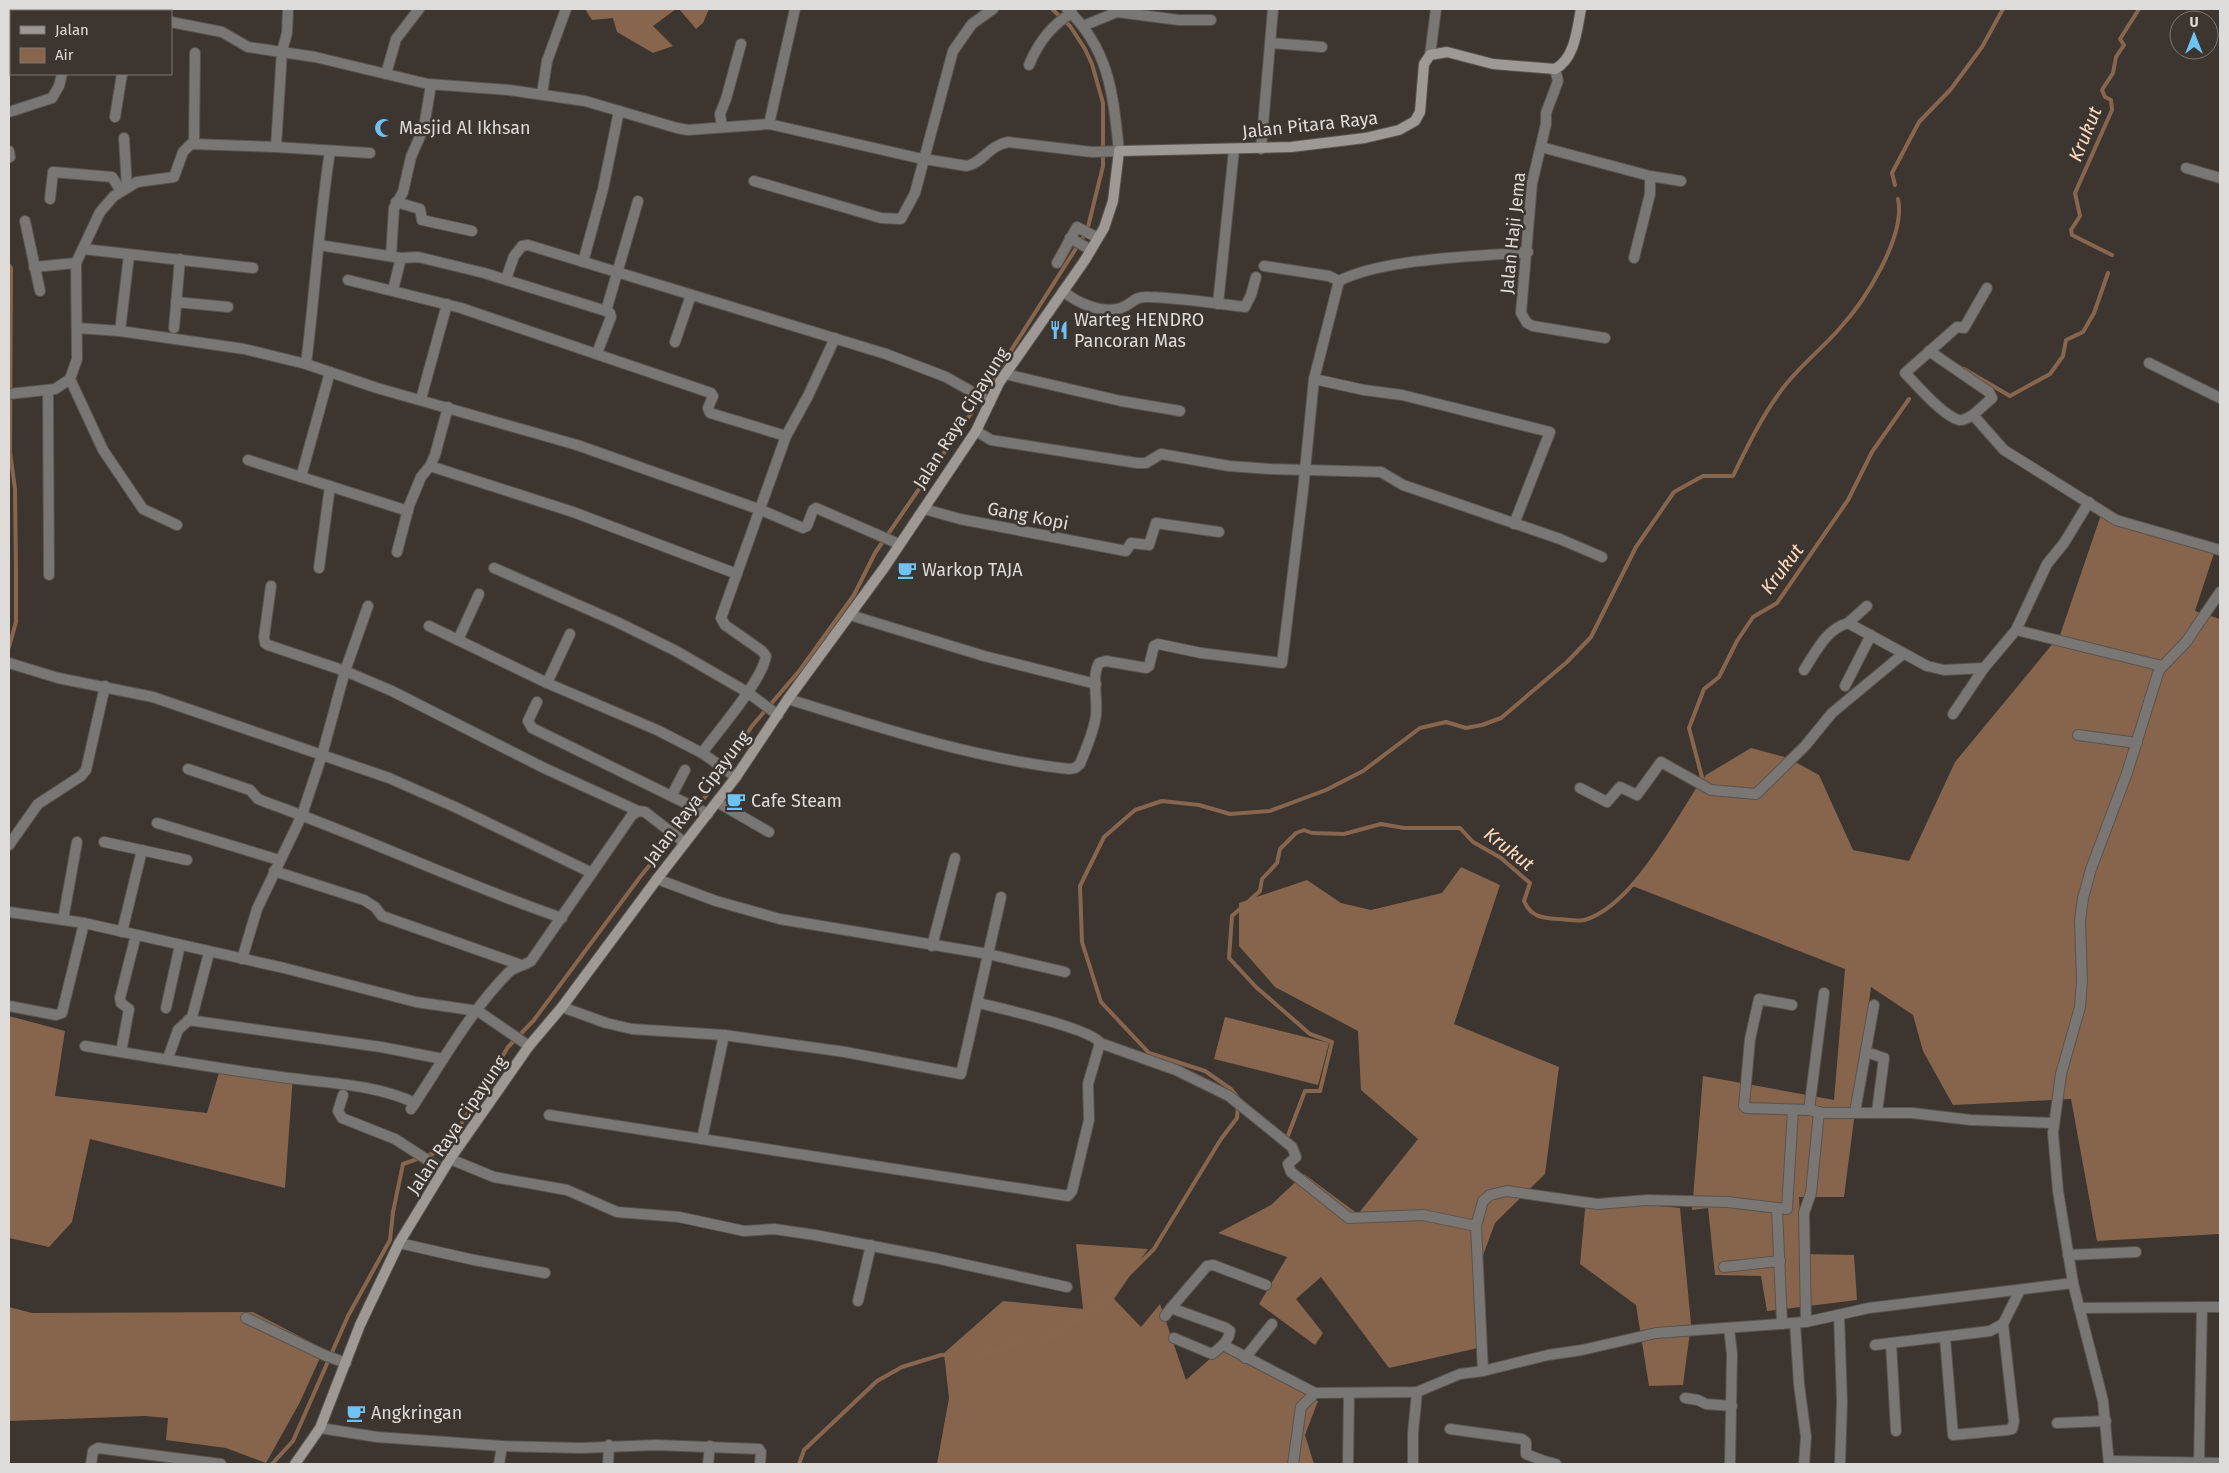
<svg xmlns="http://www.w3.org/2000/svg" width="2229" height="1473" font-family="'Fira Sans',sans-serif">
<rect width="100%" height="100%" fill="#3c3530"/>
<g fill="#87654c">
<path d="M 2102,512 L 2217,544 L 2195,611 L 2220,619 L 2220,1234 L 2097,1241 L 2071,1099 L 1953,1105 L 1923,1051 L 1913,1015 L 1871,987 L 1844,1197 L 1799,1197 L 1802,1254 L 1854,1255 L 1857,1300 L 1767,1311 L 1761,1276 L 1715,1275 L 1708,1208 L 1692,1210 L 1703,1076 L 1834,1100 L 1845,969 L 1630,885 L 1655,858 L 1706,775 L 1751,748 L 1788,758 L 1819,775 L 1853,850 L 1909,861 L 1955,762 L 2060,635 Z"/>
<path d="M 1461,867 L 1500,885 L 1454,1024 L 1559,1067 L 1545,1174 L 1495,1223 L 1475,1277 L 1478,1348 L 1389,1368 L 1321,1277 L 1296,1299 L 1323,1333 L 1315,1345 L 1259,1304 L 1287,1257 L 1218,1233 L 1271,1205 L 1304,1174 L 1358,1214 L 1418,1139 L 1361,1090 L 1358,1031 L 1275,987 L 1239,946 L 1239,903 L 1307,880 L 1341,903 L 1371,910 L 1442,893 Z"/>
<path d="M 9,1016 L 65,1031 L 55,1096 L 207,1113 L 221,1066 L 293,1075 L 285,1188 L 90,1139 L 72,1222 L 49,1247 L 9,1238 Z"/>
<path d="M 1586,1199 L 1680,1208 L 1691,1324 L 1683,1385 L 1649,1386 L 1636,1305 L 1580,1264 Z"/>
<path d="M 1076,1244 L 1148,1249 L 1114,1299 L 1141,1327 L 1160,1304 L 1186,1380 L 1220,1350 L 1318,1401 L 1305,1435 L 1314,1464 L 937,1464 L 949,1398 L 944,1353 L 1003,1301 L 1083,1309 Z"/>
<path d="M 9,1307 L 32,1313 L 253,1312 L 324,1349 L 300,1402 L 266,1463 L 226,1448 L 166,1440 L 168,1418 L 145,1416 L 9,1421 Z"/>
</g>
<g fill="#88664d">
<path d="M 585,9 L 676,9 L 653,26 L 673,46 L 653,53 L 617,32 L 613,18 L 592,20 Z"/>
<path d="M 679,9 L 709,9 L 703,23 L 696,29 Z"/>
<path d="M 1225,1017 L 1329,1043 L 1318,1085 L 1214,1059 Z"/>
</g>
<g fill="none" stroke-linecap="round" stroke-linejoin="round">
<g stroke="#88664d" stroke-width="4">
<path d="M 1895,185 L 1892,173 L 1919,122 L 1951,89 L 1982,47 L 2003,9"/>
<path d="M 2112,255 L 2072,235 L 2071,230 L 2080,216 L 2075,193 L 2112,110 L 2111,100 L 2105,97 L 2102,90 L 2113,73 L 2116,57 L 2124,45 L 2120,39 L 2139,9"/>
<path d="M 9,265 L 11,268 L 10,452 L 15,489 L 16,569 L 16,622 L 9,647"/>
<path d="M 1964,369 L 2010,396 L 2050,374 L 2063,356 L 2066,340 L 2083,332 L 2094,313 L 2108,273"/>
<path d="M 1238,1098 L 1231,1089 L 1205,1071 L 1149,1053 L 1101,1002 L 1082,942 L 1080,886 L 1104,837 L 1135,810 L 1162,801 L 1199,805 L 1230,814 L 1270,811 L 1326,790 L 1363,771 L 1420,728 L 1446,722 L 1466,728 L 1482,725 L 1501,718 L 1567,662 L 1591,637 L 1636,547 L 1674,492 L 1703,476 L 1733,476 C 1747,447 1761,418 1780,392 C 1797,368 1821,350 1840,328 C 1865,301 1906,236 1898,199"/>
<path d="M 1287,1138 L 1305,1091 L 1320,1091 L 1332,1042 L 1310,1034 L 1256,987 L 1229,958 L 1232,916 L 1260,891 L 1262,879 L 1277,863 L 1280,849 L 1296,833 L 1304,830 L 1312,833 L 1344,834 L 1381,824 L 1404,828 L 1460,828 L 1473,842 L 1501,858 L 1530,883 L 1524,901 C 1531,917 1542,918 1558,919 C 1566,919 1577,922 1584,920 C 1632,907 1677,821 1703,781 L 1689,728 L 1704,689 L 1719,677 L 1737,641 L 1753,617 L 1777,603 L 1848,500 L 1872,452 L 1909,399"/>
<path d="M 272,1464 L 293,1441 L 348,1316 L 390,1240 L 393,1212 L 403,1164 L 446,1149 L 508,1047 L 534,1020 L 640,877 L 709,792 L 752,726 L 800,670 L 854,595 L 875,553 L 972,412 L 1087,231 L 1103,166 L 1103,103 L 1092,64 L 1085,49 L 1070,26 L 1052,9"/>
<path d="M 799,1464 L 804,1450 L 877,1381 L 902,1367 L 941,1355 L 981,1355 L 1025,1340 L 1049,1338 L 1093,1310 L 1154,1249 L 1221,1139 L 1237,1118 L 1238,1105"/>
</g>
<g stroke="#59534e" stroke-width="12">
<g id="minor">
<path d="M 98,9 L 107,11"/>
<path d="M 133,9 L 133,11"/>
<path d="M 66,11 L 66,9"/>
<path d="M 1117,12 L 1179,20 L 1211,20"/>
<path d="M 171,22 L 222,32 L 248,47 L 315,57 L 428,84 L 509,90 L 585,101 L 677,128 L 688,130 L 769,124 L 918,158 L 967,166 C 984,162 988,146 1008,142 L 1092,152 L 1119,151"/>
<path d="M 1083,26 L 1117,12 L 1120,9"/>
<path d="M 1271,43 L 1322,47"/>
<path d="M 9,45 L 11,44"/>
<path d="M 1430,55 L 1436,9"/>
<path d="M 1029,65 C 1038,43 1051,25 1072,13"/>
<path d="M 1555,69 L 1558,81 L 1546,113 L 1546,124 L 1532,183 L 1521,313 L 1527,323 L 1533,326 L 1605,338"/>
<path d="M 386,74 L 396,39 L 419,9"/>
<path d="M 542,94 L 547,61 L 566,9"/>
<path d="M 9,112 L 52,98 L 59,86 L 62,74"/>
<path d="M 115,117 L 122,74"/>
<path d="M 769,124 L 795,9"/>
<path d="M 722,126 L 720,114 L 726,99 L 741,44"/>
<path d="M 124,138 L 127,187"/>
<path d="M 194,143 L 195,53"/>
<path d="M 276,147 L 370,153"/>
<path d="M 1541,147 L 1650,176 L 1681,181"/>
<path d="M 1261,149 L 1273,9"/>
<path d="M 9,151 L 10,157"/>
<path d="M 2186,168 L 2220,178"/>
<path d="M 754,181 L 881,218 L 901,219 L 915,193 L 953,51 L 972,24 L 993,9"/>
<path d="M 50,199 L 53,172 L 112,177 L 121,191"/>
<path d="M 396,202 L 420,209 L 422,220 L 472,231"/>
<path d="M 25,221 L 40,291"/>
<path d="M 1070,238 L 1091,250"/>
<path d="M 319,245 L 401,258 L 393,290"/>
<path d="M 83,249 L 253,268"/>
<path d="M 391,256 L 394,208 L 403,192 L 411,157 L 424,127 L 431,85"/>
<path d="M 401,258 L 418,257 L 484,273 L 606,311"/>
<path d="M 1634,258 L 1650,194 L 1650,176"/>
<path d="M 583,262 L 603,189 L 619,111"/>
<path d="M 1057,263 L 1077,227 L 1098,238"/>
<path d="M 1264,266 L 1329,276 L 1339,281"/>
<path d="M 34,267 L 76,263"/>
<path d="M 506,279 L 514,256 L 522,246 L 528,245 L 886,354 L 946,377 L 990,402"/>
<path d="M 348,280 L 461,308 L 711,393 L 713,396 L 708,408 L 710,413 L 786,436"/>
<path d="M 1063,291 C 1077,303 1102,314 1121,308 C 1133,304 1133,296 1149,297 C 1181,298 1213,303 1245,307 L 1251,295 L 1256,277"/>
<path d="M 176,302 L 228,307"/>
<path d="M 1218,304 L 1234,150"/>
<path d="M 77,328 L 120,331 L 244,349 L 306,364 L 377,388 L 577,445 L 761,510 L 803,528 L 807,526 L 813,510 L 816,508 L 899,544"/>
<path d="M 174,328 L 180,259"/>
<path d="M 120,331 L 129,255"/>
<path d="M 675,342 L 691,295"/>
<path d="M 1929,351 L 1989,392 L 1992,398 L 1973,415 L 2004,450 L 2116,520 L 2220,550"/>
<path d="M 597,353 L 611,317 L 610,313 L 606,311 L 638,201"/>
<path d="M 2149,363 L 2220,398"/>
<path d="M 306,364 C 315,293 319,222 330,151"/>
<path d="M 1005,374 L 1121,401 L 1180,411"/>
<path d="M 70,379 L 103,450 L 143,509 L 177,525"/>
<path d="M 1314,379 L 1364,390 L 1402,395 L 1550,432 L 1514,524"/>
<path d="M 48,390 L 49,575"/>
<path d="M 9,394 L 55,389 L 70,379 L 77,359 L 76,263 L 100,212 L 114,196 L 137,182 L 174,177 L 183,152 L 191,144 L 276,147 L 282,51 L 287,33 L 288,9"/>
<path d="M 421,399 L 447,304"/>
<path d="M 1973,415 C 1969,417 1964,421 1959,420 C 1943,416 1917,385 1905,373 L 1957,327 L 1964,328 L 1987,288"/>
<path d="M 976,431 L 991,440 L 1137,463 L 1146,463 L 1161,454 L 1229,466 L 1270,469 L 1381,472 L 1403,485 L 1560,539 L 1602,557"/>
<path d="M 248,460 L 408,511"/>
<path d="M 430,466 L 573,512 L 737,574"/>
<path d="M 301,477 L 330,372"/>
<path d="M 924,509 L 960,519 L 1126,551 L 1131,543 L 1149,545 L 1156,523 L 1219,532"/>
<path d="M 397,552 L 409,506 L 421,477 L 430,466 L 435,455 L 448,407"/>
<path d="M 319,568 L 330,486"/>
<path d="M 494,568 L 617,622 L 676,651 L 747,692 L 778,715"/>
<path d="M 271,586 L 264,637 L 265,643 L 268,645 L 345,671 L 392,691 L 544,768 L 638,811 L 645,812 L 685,843"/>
<path d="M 850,615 L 984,656 L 1096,684"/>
<path d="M 1848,623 L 1867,606"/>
<path d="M 429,626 L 547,683 L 657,730 L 702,753 L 736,777"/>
<path d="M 2016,630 L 2162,666"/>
<path d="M 458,640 L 479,594"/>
<path d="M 9,663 L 58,678 L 153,697 L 389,778 L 455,807 L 592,873"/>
<path d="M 1804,670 C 1816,652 1826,629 1848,623 L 1927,666 L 1944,670 L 1984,668 L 2016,630 L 2047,564 L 2064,543 L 2089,502"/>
<path d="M 547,683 L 570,634"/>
<path d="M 1845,686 L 1871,635"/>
<path d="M 788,699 C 881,728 972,758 1069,769 L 1075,768 L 1080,764 C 1086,748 1094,732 1096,715 C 1098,699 1091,677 1099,663 L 1106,661 L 1146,668 L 1149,666 L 1154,646 L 1158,644 L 1201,653 L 1282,663 L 1303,490 L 1314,379 L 1339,281 C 1384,258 1475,257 1528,252"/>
<path d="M 537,702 L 528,721 L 532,728 L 708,814"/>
<path d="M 1953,714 L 1984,668"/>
<path d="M 2078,735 L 2137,743"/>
<path d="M 702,753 C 718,731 762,681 766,656 L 762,651 L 725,625 L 721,618 L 786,436 L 808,396 L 835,338"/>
<path d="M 188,769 L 250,790 L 258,799 L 268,803 C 367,838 462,884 562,918"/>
<path d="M 1580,788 L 1607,802 L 1620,787 L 1637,795 L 1661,762 L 1711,790 L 1756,794 L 1805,746 L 1832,713 L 1903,654"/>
<path d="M 672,795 L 685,770"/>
<path d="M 717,802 L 769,832"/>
<path d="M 157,823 L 279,860"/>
<path d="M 104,842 L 187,860"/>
<path d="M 9,845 L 38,804 L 81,776 L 86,770 L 105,686"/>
<path d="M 274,871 L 364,900 L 375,907 L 382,916 L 521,965"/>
<path d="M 657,879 L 716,901 L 780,919 L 988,954 L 1065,972"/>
<path d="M 9,912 L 84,923 L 284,968 L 416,1002 L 478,1011 L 529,1046"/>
<path d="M 63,920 L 77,842"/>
<path d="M 122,932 L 142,850"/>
<path d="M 932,946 L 955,858"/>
<path d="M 242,959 L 257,909 L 302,815 L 322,755 L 345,671 L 368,606"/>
<path d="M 979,1003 C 999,1008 1092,1029 1100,1043 L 1176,1070 L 1229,1096 L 1292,1147 L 1296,1157 L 1288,1164 L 1291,1172 L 1349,1218 L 1423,1215 L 1476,1226"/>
<path d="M 1792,1005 L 1759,999 L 1750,1039 L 1744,1106 L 1746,1108 L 1809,1110 L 1823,1113 L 1912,1113 L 1971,1120 L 2053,1123"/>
<path d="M 9,1006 L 56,1015 L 62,1013 L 84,923"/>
<path d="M 562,1007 L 606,1023 L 632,1029 L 724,1035 L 845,1052 L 961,1074 L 1001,897"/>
<path d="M 166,1008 L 180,945"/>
<path d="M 188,1020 L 381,1047 L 443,1059"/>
<path d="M 724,1035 L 702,1139 L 1068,1196 L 1072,1191 L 1089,1120 L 1088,1084 L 1100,1043"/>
<path d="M 85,1046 C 150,1057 215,1068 281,1077 C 325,1083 375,1084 415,1103"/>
<path d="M 121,1052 L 129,1009 L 121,1003 L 120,998 L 136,935"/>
<path d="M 1872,1054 L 1884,1058 L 1877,1112"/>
<path d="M 168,1058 L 178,1030 L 192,1017 L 209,953"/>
<path d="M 343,1095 L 338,1111 L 342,1118 L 395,1139 L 443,1170"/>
<path d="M 411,1109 C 441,1064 469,1013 508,973 C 515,966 524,966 531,961 L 632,815 L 638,811"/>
<path d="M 1809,1110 L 1824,993"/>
<path d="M 1855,1112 L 1874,1005"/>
<path d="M 549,1115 L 702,1139"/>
<path d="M 450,1159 L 494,1177 L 567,1190 L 617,1212 L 679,1217 L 744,1231 L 774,1229 L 815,1235 L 935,1258 L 1067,1287"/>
<path d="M 1777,1209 L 1782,1324"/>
<path d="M 399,1243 L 474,1260 L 545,1273"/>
<path d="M 2068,1255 L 2136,1252"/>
<path d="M 1724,1267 L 1780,1261"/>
<path d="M 2073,1283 L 2103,1401 L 2109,1464"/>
<path d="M 858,1301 L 871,1245"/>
<path d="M 2202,1307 L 2220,1307"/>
<path d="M 2079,1308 L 2202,1307 L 2199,1462"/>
<path d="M 1839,1315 L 1842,1402 L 1840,1464"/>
<path d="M 1165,1316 L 1171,1308"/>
<path d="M 246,1318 L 324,1355 L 346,1363"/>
<path d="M 1806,1322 L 1804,1213 L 1811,1193 L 1819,1112"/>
<path d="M 1795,1323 L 1799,1384 L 1806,1437 L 1804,1464"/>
<path d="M 1729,1328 L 1732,1354 L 1730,1464"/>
<path d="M 1174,1338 L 1212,1354 C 1220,1348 1229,1341 1230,1331 L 1226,1328 L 1171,1308 L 1207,1266 L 1213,1265 L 1266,1285"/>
<path d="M 1945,1338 L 1953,1435 L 2007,1430 L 2012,1429 L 2014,1422 L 2003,1324"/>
<path d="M 1223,1345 L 1315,1393 L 1417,1392 L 1460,1374 L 1483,1371 L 1548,1355 L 1582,1350 L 1656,1333 L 1806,1322 L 1869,1308 L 2073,1283 L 2058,1191 L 2053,1133 L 2061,1074 L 2080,1007 L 2082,981 L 2080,921 L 2083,898 L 2091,869 L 2127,773 L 2159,670 L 2186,642 L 2220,592"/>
<path d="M 1875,1345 L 1891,1343"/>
<path d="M 1245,1358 L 1272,1324"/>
<path d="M 1483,1371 L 1476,1226 L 1483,1201 L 1490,1195 L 1507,1191 L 1597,1204 L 1647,1200 L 1727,1202 L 1787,1209 L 1793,1110"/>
<path d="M 1685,1398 L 1698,1400 L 1706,1404 L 1732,1406"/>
<path d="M 2057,1423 L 2106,1421"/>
<path d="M 320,1428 L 377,1437 L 502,1446 L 581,1448 L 656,1445 L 759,1449 L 761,1452 L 760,1464"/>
<path d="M 1450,1429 L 1522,1439 L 1526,1442 L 1526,1454 L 1544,1461"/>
<path d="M 1896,1431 L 1891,1343 L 1990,1331 L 2003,1324 L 2020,1290"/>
<path d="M 2109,1461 L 2220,1463"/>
<path d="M 91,1464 L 93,1451 L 98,1448 L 221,1464"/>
<path d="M 499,1464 L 502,1446"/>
<path d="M 608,1464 L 609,1445"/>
<path d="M 708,1464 L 710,1446"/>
<path d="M 1293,1464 L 1301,1407 L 1315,1393"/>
<path d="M 1348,1464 L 1349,1393"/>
<path d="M 1413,1464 L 1413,1433 L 1417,1392"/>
<path d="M 1543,1464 L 1544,1461 L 1556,1464"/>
</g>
</g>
<g stroke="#59534e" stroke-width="12">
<path id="tertiary" d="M 1067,9 C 1110,50 1113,95 1119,151"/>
</g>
<g stroke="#59534e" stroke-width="12">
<path id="secondary" d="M 295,1464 L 320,1428 L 360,1325 L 399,1243 L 450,1159 L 529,1046 L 562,1007 L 657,879 L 736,777 L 788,699 L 884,568 L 976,431 L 999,383 L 1085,260 L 1104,228 L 1113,201 L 1119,151 L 1291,147 L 1365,138 L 1399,130 L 1415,121 L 1420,112 L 1424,64 L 1430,55 L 1447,52 L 1493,64 L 1555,69 C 1575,59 1577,29 1581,9"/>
</g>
<use href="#minor" stroke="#797673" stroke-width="10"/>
<use href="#tertiary" stroke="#797673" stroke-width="10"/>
<use href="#secondary" stroke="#9e9995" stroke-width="10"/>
</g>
<defs>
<g id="mosque-bare" transform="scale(1.5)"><path d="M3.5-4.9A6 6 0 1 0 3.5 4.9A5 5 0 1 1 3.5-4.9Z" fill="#6fc2f4" stroke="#3c3530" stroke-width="2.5" paint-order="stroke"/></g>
<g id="restaurant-bare" transform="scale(1.5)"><path d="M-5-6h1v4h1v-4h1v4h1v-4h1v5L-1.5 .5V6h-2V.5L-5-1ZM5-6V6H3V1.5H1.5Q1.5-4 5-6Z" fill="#6fc2f4" stroke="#3c3530" stroke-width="2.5" paint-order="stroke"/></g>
<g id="cafe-bare" transform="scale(1.5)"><path d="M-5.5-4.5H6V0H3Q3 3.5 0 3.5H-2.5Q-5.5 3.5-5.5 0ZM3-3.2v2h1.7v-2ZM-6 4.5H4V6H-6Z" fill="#6fc2f4" stroke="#3c3530" stroke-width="2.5" paint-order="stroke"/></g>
</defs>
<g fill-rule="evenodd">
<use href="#mosque-bare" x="384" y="128"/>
<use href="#restaurant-bare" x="1059" y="330"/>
<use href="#cafe-bare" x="907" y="570"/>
<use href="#cafe-bare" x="736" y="801"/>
<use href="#cafe-bare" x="356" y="1413"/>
</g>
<g text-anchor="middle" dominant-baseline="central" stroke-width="5" stroke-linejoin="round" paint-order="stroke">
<g font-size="18" fill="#dfdbd8" stroke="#3c3530">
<text transform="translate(1310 125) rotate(-6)">Jalan Pitara Raya</text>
<text transform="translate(1513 233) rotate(-84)">Jalan Haji Jema</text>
<text transform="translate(961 418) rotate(-58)">Jalan Raya Cipayung</text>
<text transform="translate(1028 516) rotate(11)">Gang Kopi</text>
<text transform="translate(697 798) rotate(-53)">Jalan Raya Cipayung</text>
<text transform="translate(457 1125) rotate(-56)">Jalan Raya Cipayung</text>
</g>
<g font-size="18" fill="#dfdbd8" stroke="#3c3530" text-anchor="start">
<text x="399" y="128">Masjid Al Ikhsan</text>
<text x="1074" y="320">Warteg HENDRO<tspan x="1074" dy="21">Pancoran Mas</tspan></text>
<text x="922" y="570">Warkop TAJA</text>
<text x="751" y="801">Cafe Steam</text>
<text x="371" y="1413">Angkringan</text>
</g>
<g font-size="19" font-style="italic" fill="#ffdbc1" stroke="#3c3530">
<text transform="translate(2085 134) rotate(-68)">Krukut</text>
<text transform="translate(1782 569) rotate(-53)">Krukut</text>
<text transform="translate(1509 849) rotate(38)">Krukut</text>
</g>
</g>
<rect width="2229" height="1473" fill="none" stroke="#dfdbd8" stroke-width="20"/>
<rect x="10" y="10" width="162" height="65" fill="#3c3530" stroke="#7d7773"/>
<rect x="20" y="26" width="25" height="8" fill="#9e9995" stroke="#7d7773"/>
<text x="55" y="35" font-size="15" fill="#dfdbd8">Jalan</text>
<rect x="20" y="48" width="25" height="15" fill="#88664d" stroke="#7d7773"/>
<text x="55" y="60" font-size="15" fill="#dfdbd8">Air</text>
<g transform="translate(2194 35)"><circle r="24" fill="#3c3530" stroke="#7d7773"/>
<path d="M0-4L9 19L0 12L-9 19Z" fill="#6fc2f4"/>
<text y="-8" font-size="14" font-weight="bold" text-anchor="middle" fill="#dfdbd8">U</text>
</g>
</svg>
